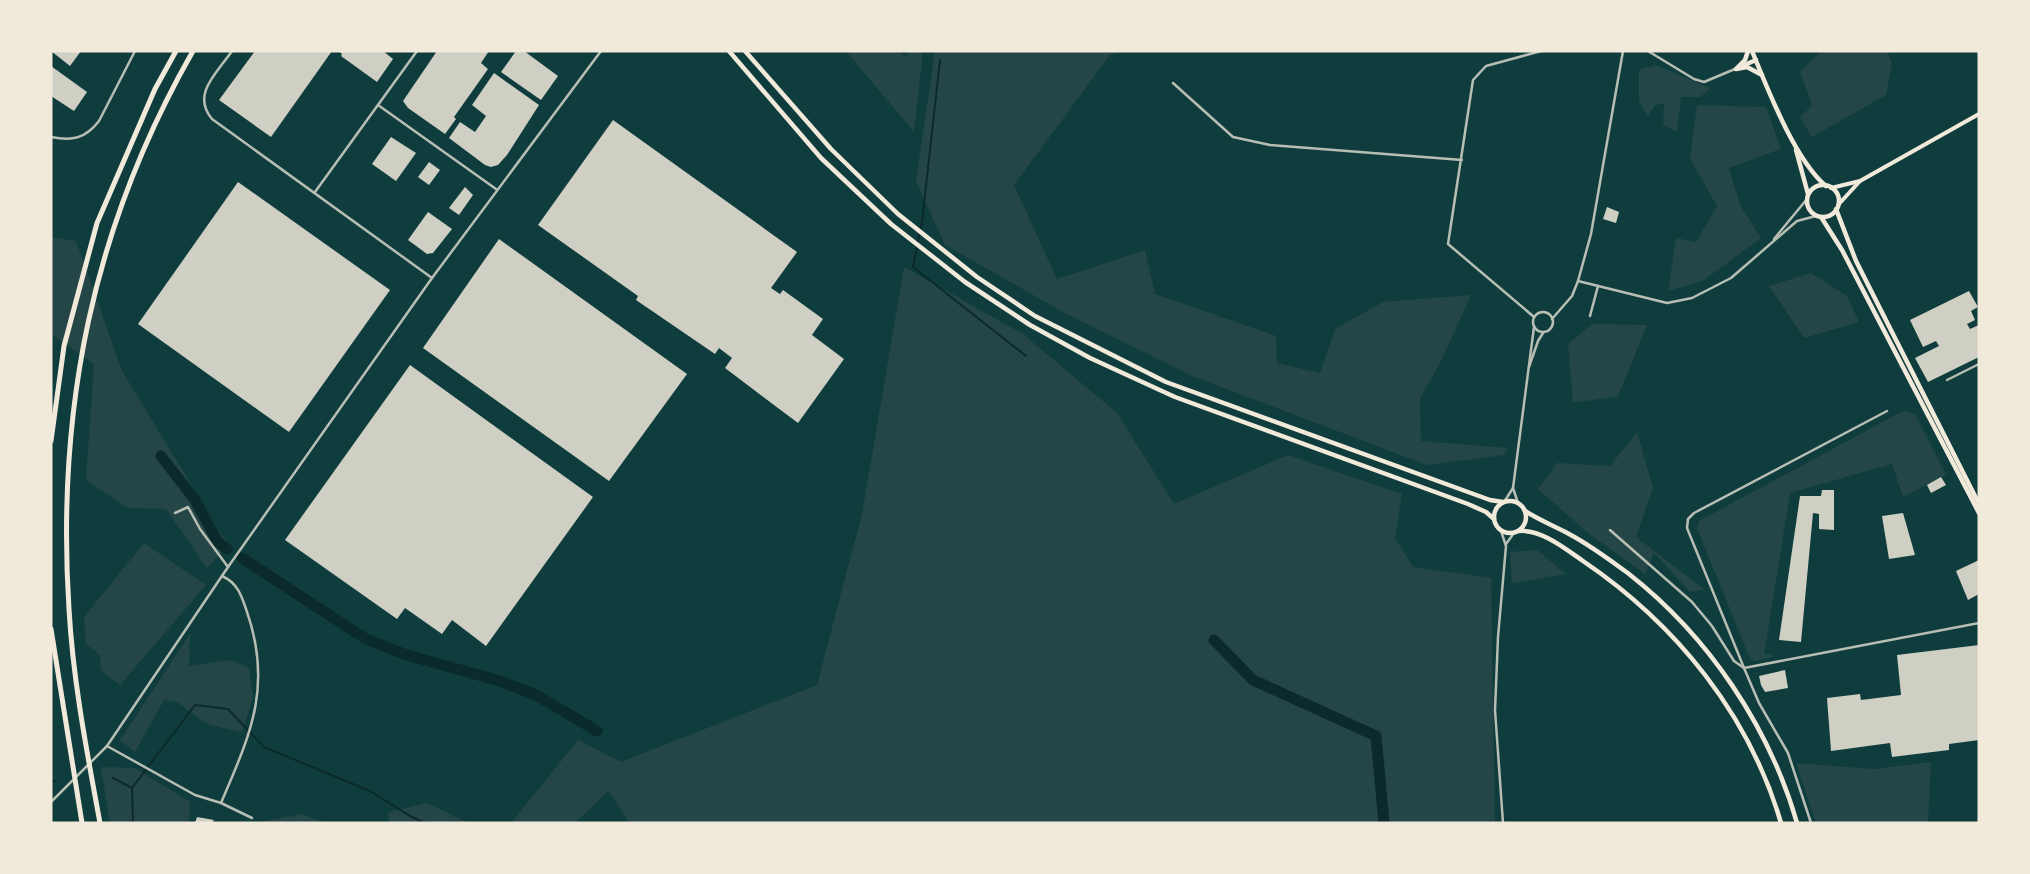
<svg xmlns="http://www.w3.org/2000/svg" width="2030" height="874" font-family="Barlow,sans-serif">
<rect width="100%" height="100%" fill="#0f3d3e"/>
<g fill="#244646">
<path d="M 846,51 L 898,51 L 905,57 L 910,51 L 923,51 L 914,132 Z"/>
<path d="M 935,51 L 1121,51 L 1110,55 L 1014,185 L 1057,279 L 1145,250 L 1155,294 L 1276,336 L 1277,363 L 1320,373 L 1335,329 L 1383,302 L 1471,295 L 1442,359 L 1420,399 L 1421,441 L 1508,448 L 1504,455 L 1427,465 L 1192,376 L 1063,312 L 945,245 L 916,181 Z"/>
<path d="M 1822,51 L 1887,51 L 1892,64 L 1886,95 L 1812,137 L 1800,117 L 1812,106 L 1800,71 Z"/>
<path d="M 1655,65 L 1711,88 L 1700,97 L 1681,97 L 1677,132 L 1663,125 L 1664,104 L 1655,105 L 1648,116 L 1639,101 L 1639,70 Z"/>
<path d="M 1697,105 L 1766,107 L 1781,149 L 1729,168 L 1740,205 L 1761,238 L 1704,280 L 1668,291 L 1676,238 L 1696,242 L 1717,206 L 1690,159 Z"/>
<path d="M 51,237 L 76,241 L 122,371 L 228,545 L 207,568 L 166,509 L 128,508 L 86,480 L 94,364 L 51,334 Z"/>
<path d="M 904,267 L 1023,334 L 1117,413 L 1174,504 L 1288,455 L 1402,494 L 1395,538 L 1413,567 L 1491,578 L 1495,823 L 630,823 L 608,791 L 575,823 L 511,823 L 578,740 L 621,762 L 817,685 L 862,514 Z"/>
<path d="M 1811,273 L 1847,296 L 1859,322 L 1804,338 L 1769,286 Z"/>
<path d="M 1592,324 L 1647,325 L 1618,396 L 1573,403 L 1568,344 Z"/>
<path d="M 1903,411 L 1915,414 L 1946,475 L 1903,497 L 1892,464 L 1790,493 L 1764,655 L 1772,654 L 1772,657 L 1755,661 L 1750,659 L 1697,528 L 1699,521 Z"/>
<path d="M 1637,432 L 1653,488 L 1636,537 L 1705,590 L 1690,592 L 1654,553 L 1645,574 L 1588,533 L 1538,489 L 1557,463 L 1610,466 Z"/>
<path d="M 144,543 L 206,585 L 120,685 L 101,670 L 100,655 L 86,644 L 84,617 Z"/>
<path d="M 1537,550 L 1566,574 L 1512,583 L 1510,552 Z"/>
<path d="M 190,634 L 189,666 L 232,660 L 249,668 L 253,698 L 242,732 L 209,725 L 177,702 L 164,700 L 135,752 L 120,740 Z"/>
<path d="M 1931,762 L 1928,823 L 1816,823 L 1796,763 L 1874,769 Z"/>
<path d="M 101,767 L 135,768 L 190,802 L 189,823 L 110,823 Z"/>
<path d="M 427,803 L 469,823 L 389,823 L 388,812 Z"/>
<path d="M 302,814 L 325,823 L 266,823 L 263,821 Z"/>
</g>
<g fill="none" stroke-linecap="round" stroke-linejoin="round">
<g stroke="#0a2a2b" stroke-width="2">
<path d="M 940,60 L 922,222 L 913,267 L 1026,356"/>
<path d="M 113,778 L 132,788 L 195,705 L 228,709 L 264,747 L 370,791 L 410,816 L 425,823"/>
<path d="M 51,782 L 55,781"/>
<path d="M 132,788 L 133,823"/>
</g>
<g stroke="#0a2a2b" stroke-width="11">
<path d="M 161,456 L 195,500 L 218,542 L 227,549"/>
<path d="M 242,558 L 366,639 L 407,655 L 500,681 L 536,695 L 597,731"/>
<path d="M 1214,640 L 1253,680 L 1376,736 L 1384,823"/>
</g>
</g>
<g fill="#cfcfc3">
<path d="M 51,51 L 81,51 L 70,66 Z"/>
<path d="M 255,51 L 332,51 L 271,137 L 219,100 Z"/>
<path d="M 339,51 L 383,51 L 393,59 L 377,82 L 341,56 L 342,54 Z"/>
<path d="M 437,51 L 489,51 L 481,63 L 488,69 L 454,117 L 456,119 L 445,134 L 408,108 L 403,101 Z"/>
<path d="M 516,51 L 524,51 L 558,76 L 541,100 L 501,72 Z"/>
<path d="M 51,66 L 87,92 L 74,111 L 51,96 Z"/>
<path d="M 494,73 L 539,105 L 507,155 L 498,165 L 491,167 L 485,165 L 449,138 L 460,122 L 475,132 L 486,116 L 472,105 Z"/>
<path d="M 613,120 L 797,252 L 771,288 L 780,294 L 783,290 L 823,319 L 812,335 L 844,359 L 798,423 L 725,368 L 732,358 L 719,348 L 715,354 L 636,300 L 638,296 L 538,225 Z"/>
<path d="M 391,137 L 416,153 L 396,181 L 372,164 Z"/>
<path d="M 429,162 L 440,170 L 429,185 L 418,177 Z"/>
<path d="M 238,182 L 390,290 L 289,432 L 138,324 Z"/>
<path d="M 465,187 L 473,195 L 459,215 L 449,208 Z"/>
<path d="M 1607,207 L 1619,212 L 1616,223 L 1603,219 Z"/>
<path d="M 428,212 L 452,229 L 433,253 L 427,254 L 408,240 Z"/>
<path d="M 499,239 L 687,374 L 609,481 L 423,348 Z"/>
<path d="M 1969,291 L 1978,307 L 1971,311 L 1975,320 L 1967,324 L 1970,329 L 1979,325 L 1979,357 L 1928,382 L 1915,358 L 1939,346 L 1936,341 L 1923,347 L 1910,320 Z"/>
<path d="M 410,365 L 593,497 L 486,646 L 452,620 L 442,634 L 405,608 L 397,619 L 285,540 Z"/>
<path d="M 1941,477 L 1946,485 L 1931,493 L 1927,485 Z"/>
<path d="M 1822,490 L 1834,490 L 1834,530 L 1819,529 L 1819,514 L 1813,513 L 1801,642 L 1779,640 L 1800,496 L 1821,496 Z"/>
<path d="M 1903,513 L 1915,555 L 1889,559 L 1882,516 Z"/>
<path d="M 1979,560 L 1979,594 L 1968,600 L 1956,571 Z"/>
<path d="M 1979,645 L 1979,740 L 1949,744 L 1949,750 L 1892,757 L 1890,743 L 1831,751 L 1827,698 L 1860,694 L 1861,700 L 1901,695 L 1897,655 Z"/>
<path d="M 1785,670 L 1788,688 L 1765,692 L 1761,685 L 1759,676 Z"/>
<path d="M 197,817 L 214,820 L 212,823 L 195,823 Z"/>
</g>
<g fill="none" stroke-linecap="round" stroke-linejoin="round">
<g stroke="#b8beb3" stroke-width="2.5">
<path d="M 232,51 C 217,73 191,94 212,119 L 432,278"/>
<path d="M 1648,51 L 1694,79 L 1704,82 L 1735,69"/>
<path d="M 1173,83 L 1233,137 L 1270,145 L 1462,160"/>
<path d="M 378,105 L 496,189"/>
<path d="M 51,137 C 72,141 85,139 99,121 L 135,51"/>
<path d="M 315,192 L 417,51"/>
<path d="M 1774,239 L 1807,199"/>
<path d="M 1578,281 L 1667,303 L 1692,298 L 1731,278 L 1797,221 L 1816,216"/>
<circle cx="1543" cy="322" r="10"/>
<path d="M 1590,316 L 1598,286"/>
<path d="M 1534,317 L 1448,244 L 1473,80 L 1486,66 L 1541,51"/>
<path d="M 1552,319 L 1572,296 L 1578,281 L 1591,234 L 1623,51"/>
<path d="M 1529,367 L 1538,341 L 1543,333"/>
<path d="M 1947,380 L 1979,364"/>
<path d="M 1887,411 L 1694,513 L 1688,519 L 1687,528 L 1744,668 L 1979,623"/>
<path d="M 1513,488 L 1518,503"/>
<path d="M 1504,502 L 1513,488 L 1534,327"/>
<path d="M 175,513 L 188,507 L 200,529 L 228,567"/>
<path d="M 1610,530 L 1692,602 L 1712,626 L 1734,661 L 1744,668 L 1759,703 L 1788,753 L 1811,823"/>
<path d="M 1501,531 L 1506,546 L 1498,637 L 1495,710 L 1503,823"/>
<path d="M 1506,544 L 1514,533"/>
<path d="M 107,746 L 195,795 L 221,803 L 252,818"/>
<path d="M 51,802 L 107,746 L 228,567 L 432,278 L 601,51"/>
<path d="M 221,803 C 250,735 273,687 247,612 C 242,597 238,583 222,576"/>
</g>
<g stroke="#f1e9da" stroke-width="4">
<path d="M 1831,188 L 1860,181 L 1979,114"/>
<path d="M 1838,205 L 1860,181"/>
</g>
<g stroke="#f1e9da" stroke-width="4.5">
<path d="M 1752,51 C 1768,90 1795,160 1826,186"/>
<path d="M 1742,66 L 1756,60"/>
<path d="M 1737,68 L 1745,60 L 1748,51"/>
<path d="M 1736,69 L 1747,67 L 1762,75"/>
<path d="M 1796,150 L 1808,194"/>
<circle cx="1823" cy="201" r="16"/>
<path d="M 1836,209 L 1856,261 L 1979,504"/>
<path d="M 1821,217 L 1842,250 L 1979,513"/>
</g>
<g stroke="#f1e9da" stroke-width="4.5">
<path d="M 729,51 L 821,158 L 891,224 L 965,282 L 1030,325 L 1090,358 L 1175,397 L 1468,504 L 1486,512 L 1494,519"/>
<path d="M 745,51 L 831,149 L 898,214 L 977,277 L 1035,316 L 1166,382 L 1490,500 L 1503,502"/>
<circle cx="1510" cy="517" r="16"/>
<path d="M 1525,511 C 1539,520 1554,526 1569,534 C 1590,545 1610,560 1629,574 C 1708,636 1769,726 1797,823"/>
<path d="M 1519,531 C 1541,529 1566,549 1583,561 C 1676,624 1749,714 1781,823"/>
</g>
<g stroke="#f1e9da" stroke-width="5">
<path d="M 51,441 L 64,346 L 97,223 L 155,89 L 176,51"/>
<path d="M 51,629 L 82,823"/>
<path d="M 100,823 C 87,752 73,681 69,609 C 56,408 93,226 193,51"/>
</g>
</g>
<rect width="2030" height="874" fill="none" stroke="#f1e9da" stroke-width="105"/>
</svg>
